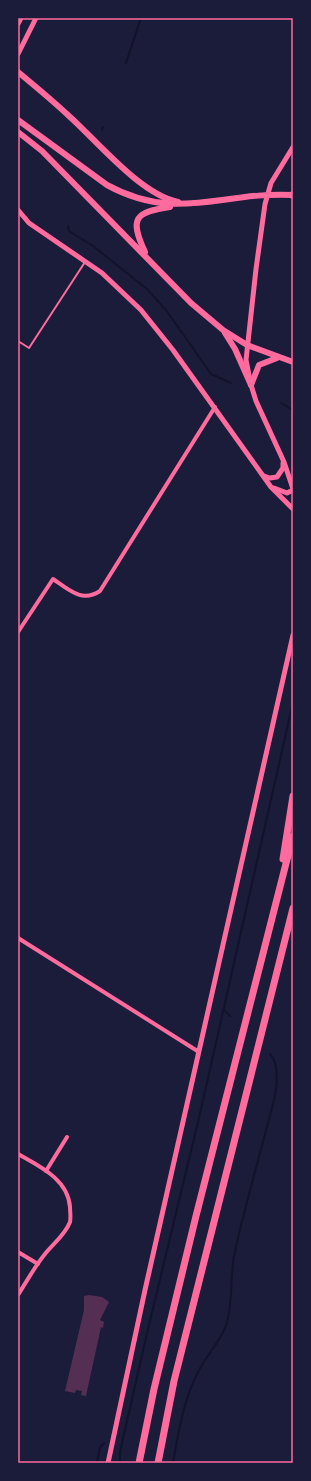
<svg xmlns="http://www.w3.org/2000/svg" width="311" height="1481" font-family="'Fira Sans',sans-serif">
<rect width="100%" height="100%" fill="#1b1b3a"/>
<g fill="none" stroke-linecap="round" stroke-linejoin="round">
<g stroke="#12122b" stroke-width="2">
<path d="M 126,63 L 141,18"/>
<path d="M 102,130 L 103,127"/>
<path d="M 68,226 L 69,231 L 93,246 L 147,289 L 166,310 L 211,374 L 231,383"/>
<path d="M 281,403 L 293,410"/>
<path d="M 224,1010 L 230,1016"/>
<path d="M 97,1463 L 100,1447 L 104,1443"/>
<path d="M 120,1463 L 120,1452 L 147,1333 L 199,1118 L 293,702"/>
<path d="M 173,1463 C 178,1433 184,1399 198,1372 C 206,1356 219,1343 226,1326 C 233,1304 230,1279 234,1256 C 245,1204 261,1152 274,1100 C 277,1087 280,1064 270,1054"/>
</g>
</g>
<path fill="#542f53" d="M 89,1295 L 102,1297 L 109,1302 L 100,1320 L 104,1322 L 103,1328 L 101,1327 L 86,1396 L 81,1395 L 82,1391 L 76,1390 L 75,1393 L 65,1391 L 84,1310 L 84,1296 Z"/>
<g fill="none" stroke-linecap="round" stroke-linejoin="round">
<path stroke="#ff6b9d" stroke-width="2" d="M 18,341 L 29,348 L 85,262"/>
<g stroke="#ff6b9d" stroke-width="4">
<path d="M 18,632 L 53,579 C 69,590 82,603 100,591 L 215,407"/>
<path d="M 18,938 L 199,1052"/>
<path d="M 18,1154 C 39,1166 68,1179 70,1207 C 70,1211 71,1217 70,1222 C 65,1235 53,1244 45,1254 C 35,1266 27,1281 18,1295"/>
<path d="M 46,1171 L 67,1137"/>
<path d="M 18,1252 L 38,1264"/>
</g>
<g stroke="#ff6b9d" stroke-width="5">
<path d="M 18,24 L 21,18"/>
<path d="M 18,54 L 36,18"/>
<path d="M 293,147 L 271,183 L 265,204 L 256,269 L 246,360 L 251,385 L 256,401 L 284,462 L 293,489"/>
<path d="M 18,210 L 29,223 L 102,273 L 141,310 L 173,350 L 271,487 L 293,509"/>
<path d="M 264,476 L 270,478 L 277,477 L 283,468 L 283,463"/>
<path d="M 274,488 L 287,493 L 293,490"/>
<path d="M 108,1463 L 145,1290 L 293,635"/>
</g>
<g stroke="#ff6b9d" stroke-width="6">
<path d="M 18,72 C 35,86 53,101 69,116 C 98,142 140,194 178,202"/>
<path d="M 18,120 L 107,185 C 176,223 223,191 293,195"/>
<path d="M 18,132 L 42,151 L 191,303 L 223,330 L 247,345 L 293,362"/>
<path d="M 145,252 C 129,218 135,212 170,207"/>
<path d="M 225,333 L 235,349 L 251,385"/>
<path d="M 251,385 L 259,365 L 277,358"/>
</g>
<g stroke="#ff6b9d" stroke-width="7">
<path d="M 292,195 L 293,195"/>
<path d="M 283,859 L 293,796"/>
<path d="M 139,1463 L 154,1389 L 196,1216 L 293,836"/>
<path d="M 158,1463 L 174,1381 L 293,908"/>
</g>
</g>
<rect width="311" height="1481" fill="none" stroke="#1b1b3a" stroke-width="38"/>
<rect x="19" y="19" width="273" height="1443" fill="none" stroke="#ff6b9d" stroke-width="1.5"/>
</svg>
